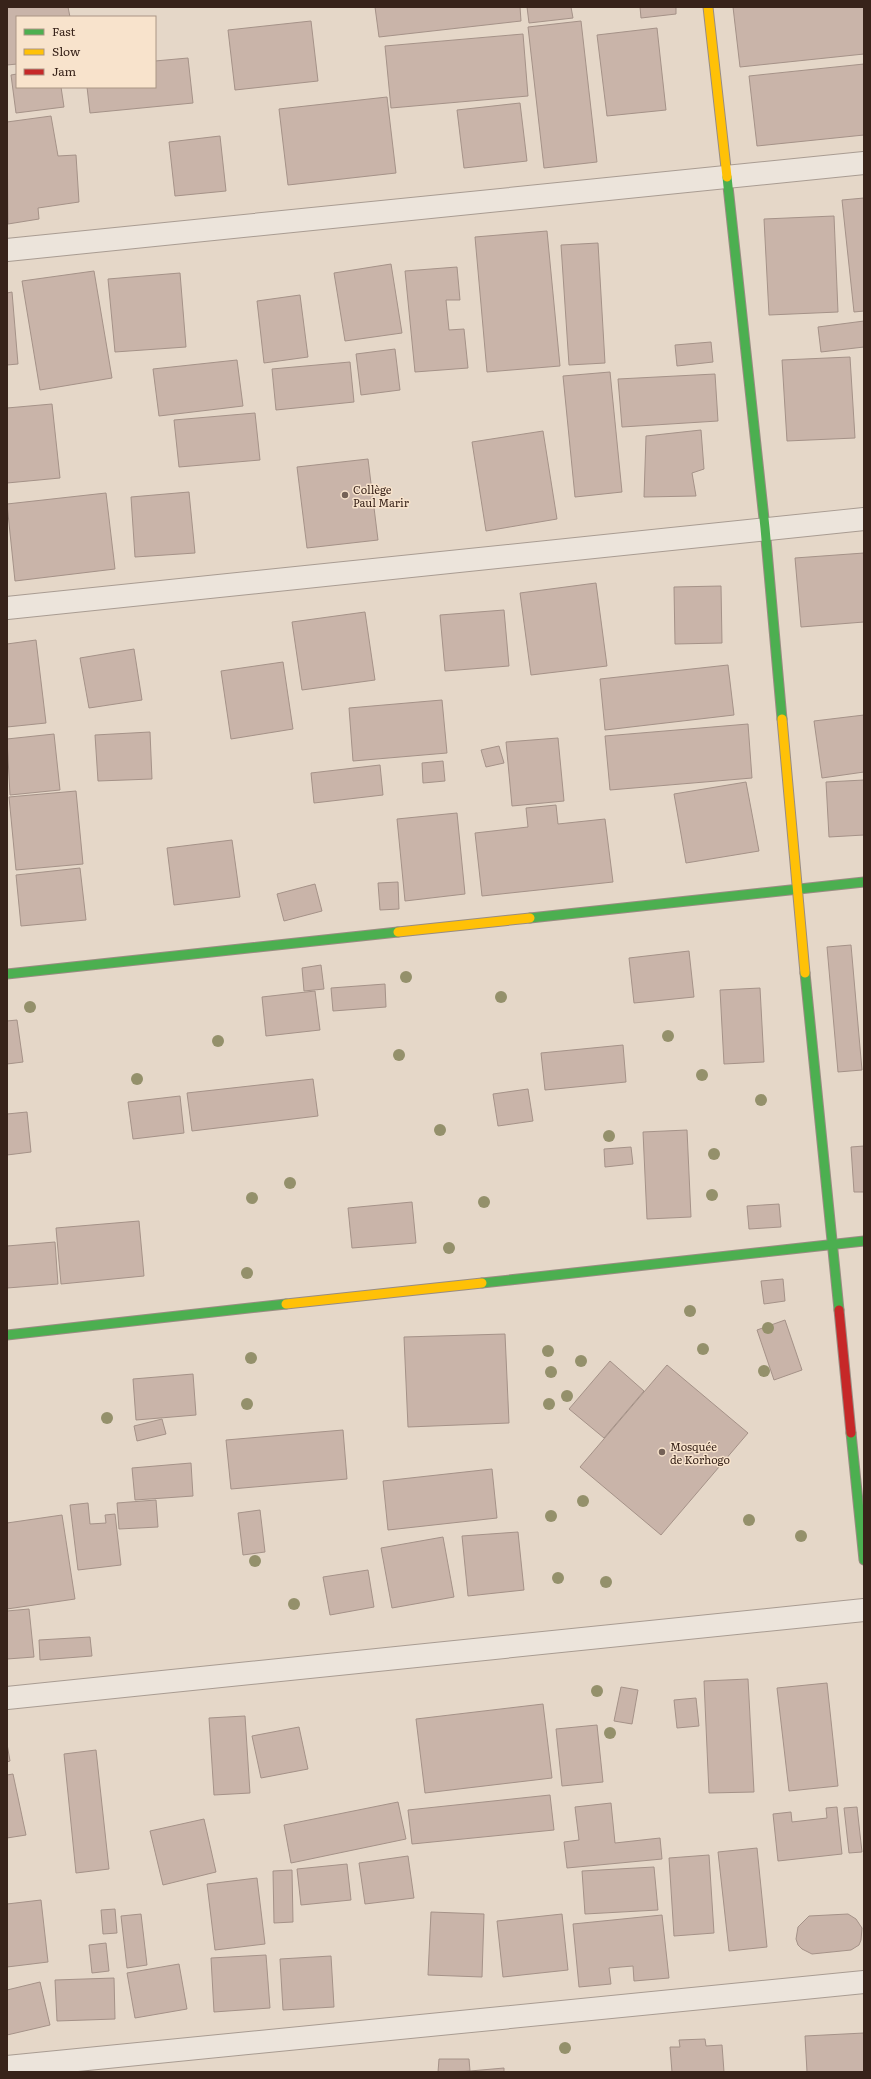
<svg xmlns="http://www.w3.org/2000/svg" width="871" height="2079" font-family="Literata,serif">
<rect width="100%" height="100%" fill="#e5d7c8"/>
<g fill="#c9b4a9" stroke="#a59288">
<path d="M 7,7 L 68,7 L 70,17 L 17,17 L 17,64 L 7,65 Z"/>
<path d="M 375,7 L 520,7 L 521,21 L 379,37 Z"/>
<path d="M 527,7 L 571,7 L 573,18 L 529,23 Z"/>
<path d="M 640,7 L 676,7 L 676,14 L 641,18 Z"/>
<path d="M 733,7 L 864,7 L 864,54 L 740,67 Z"/>
<path d="M 311,21 L 318,81 L 235,90 L 228,30 Z"/>
<path d="M 581,21 L 597,162 L 544,168 L 528,27 Z"/>
<path d="M 657,28 L 666,110 L 607,116 L 597,35 Z"/>
<path d="M 523,34 L 528,96 L 391,108 L 385,46 Z"/>
<path d="M 188,58 L 193,103 L 90,113 L 87,87 L 155,87 L 155,61 Z"/>
<path d="M 864,64 L 864,135 L 757,146 L 749,76 Z"/>
<path d="M 17,74 L 17,87 L 61,87 L 64,107 L 16,113 L 11,75 Z"/>
<path d="M 387,97 L 396,173 L 288,185 L 279,109 Z"/>
<path d="M 520,103 L 527,161 L 464,168 L 457,110 Z"/>
<path d="M 51,116 L 58,156 L 76,155 L 79,202 L 38,208 L 39,219 L 8,224 L 7,122 Z"/>
<path d="M 220,136 L 226,191 L 175,196 L 169,142 Z"/>
<path d="M 864,198 L 864,311 L 854,312 L 842,200 Z"/>
<path d="M 834,216 L 838,312 L 769,315 L 764,219 Z"/>
<path d="M 547,231 L 560,366 L 487,372 L 475,237 Z"/>
<path d="M 598,243 L 605,363 L 569,365 L 561,245 Z"/>
<path d="M 391,264 L 402,333 L 345,341 L 334,273 Z"/>
<path d="M 457,267 L 460,300 L 446,300 L 449,330 L 464,329 L 468,368 L 415,372 L 405,271 Z"/>
<path d="M 94,271 L 112,378 L 40,390 L 22,281 Z"/>
<path d="M 180,273 L 186,347 L 115,352 L 108,279 Z"/>
<path d="M 12,292 L 18,364 L 7,365 L 7,293 Z"/>
<path d="M 300,295 L 308,357 L 264,363 L 257,301 Z"/>
<path d="M 864,321 L 864,347 L 821,352 L 818,327 Z"/>
<path d="M 711,342 L 713,362 L 677,366 L 675,345 Z"/>
<path d="M 395,349 L 400,390 L 361,395 L 356,354 Z"/>
<path d="M 850,357 L 855,438 L 787,441 L 782,360 Z"/>
<path d="M 237,360 L 243,406 L 159,416 L 153,369 Z"/>
<path d="M 350,362 L 354,402 L 276,410 L 272,369 Z"/>
<path d="M 610,372 L 622,492 L 575,497 L 563,376 Z"/>
<path d="M 715,374 L 718,421 L 622,427 L 618,379 Z"/>
<path d="M 52,404 L 60,478 L 7,483 L 7,408 Z"/>
<path d="M 255,413 L 260,460 L 179,467 L 174,420 Z"/>
<path d="M 701,430 L 704,469 L 692,473 L 696,496 L 644,497 L 646,436 Z"/>
<path d="M 543,431 L 557,519 L 486,531 L 472,442 Z"/>
<path d="M 368,459 L 378,540 L 307,548 L 297,467 Z"/>
<path d="M 189,492 L 195,553 L 135,557 L 131,497 Z"/>
<path d="M 106,493 L 115,569 L 15,581 L 7,504 Z"/>
<path d="M 864,553 L 864,622 L 801,627 L 795,558 Z"/>
<path d="M 596,583 L 607,666 L 531,675 L 520,593 Z"/>
<path d="M 721,586 L 722,643 L 675,644 L 674,587 Z"/>
<path d="M 504,610 L 509,666 L 445,671 L 440,615 Z"/>
<path d="M 365,612 L 375,680 L 302,690 L 292,622 Z"/>
<path d="M 36,640 L 46,723 L 7,727 L 7,644 Z"/>
<path d="M 134,649 L 142,700 L 89,708 L 80,658 Z"/>
<path d="M 283,662 L 293,729 L 231,739 L 221,671 Z"/>
<path d="M 728,665 L 734,715 L 605,730 L 600,679 Z"/>
<path d="M 442,700 L 447,753 L 353,761 L 349,708 Z"/>
<path d="M 864,715 L 864,772 L 822,778 L 814,721 Z"/>
<path d="M 748,724 L 752,778 L 610,790 L 605,736 Z"/>
<path d="M 150,732 L 152,779 L 98,781 L 95,735 Z"/>
<path d="M 54,734 L 60,790 L 10,795 L 7,739 Z"/>
<path d="M 558,738 L 564,801 L 512,806 L 506,742 Z"/>
<path d="M 499,746 L 504,763 L 486,767 L 481,750 Z"/>
<path d="M 443,761 L 445,781 L 423,783 L 422,763 Z"/>
<path d="M 380,765 L 383,795 L 314,803 L 311,773 Z"/>
<path d="M 864,780 L 864,835 L 829,837 L 826,782 Z"/>
<path d="M 746,782 L 759,851 L 686,863 L 674,794 Z"/>
<path d="M 76,791 L 83,864 L 16,870 L 9,797 Z"/>
<path d="M 556,805 L 558,824 L 605,819 L 613,882 L 482,896 L 475,833 L 528,827 L 526,808 Z"/>
<path d="M 457,813 L 465,894 L 405,901 L 397,819 Z"/>
<path d="M 232,840 L 240,897 L 174,905 L 167,848 Z"/>
<path d="M 80,868 L 86,920 L 21,926 L 16,875 Z"/>
<path d="M 398,882 L 399,909 L 380,910 L 378,883 Z"/>
<path d="M 315,884 L 322,911 L 284,921 L 277,894 Z"/>
<path d="M 851,945 L 862,1070 L 838,1072 L 827,947 Z"/>
<path d="M 689,951 L 694,997 L 634,1003 L 629,958 Z"/>
<path d="M 321,965 L 324,989 L 304,991 L 302,968 Z"/>
<path d="M 385,984 L 386,1007 L 333,1011 L 331,988 Z"/>
<path d="M 760,988 L 764,1062 L 724,1064 L 720,990 Z"/>
<path d="M 315,991 L 320,1030 L 266,1036 L 262,997 Z"/>
<path d="M 17,1020 L 23,1062 L 7,1064 L 7,1021 Z"/>
<path d="M 623,1045 L 626,1082 L 545,1090 L 541,1053 Z"/>
<path d="M 313,1079 L 318,1116 L 192,1131 L 187,1093 Z"/>
<path d="M 528,1089 L 533,1121 L 498,1126 L 493,1094 Z"/>
<path d="M 180,1096 L 184,1133 L 133,1139 L 128,1102 Z"/>
<path d="M 27,1112 L 31,1152 L 7,1155 L 7,1114 Z"/>
<path d="M 687,1130 L 691,1217 L 647,1219 L 643,1132 Z"/>
<path d="M 864,1146 L 864,1192 L 854,1192 L 851,1147 Z"/>
<path d="M 631,1147 L 633,1164 L 605,1167 L 604,1149 Z"/>
<path d="M 412,1202 L 416,1243 L 352,1248 L 348,1208 Z"/>
<path d="M 779,1204 L 781,1227 L 749,1229 L 747,1206 Z"/>
<path d="M 139,1221 L 144,1276 L 61,1284 L 56,1228 Z"/>
<path d="M 55,1242 L 58,1284 L 7,1288 L 7,1246 Z"/>
<path d="M 783,1279 L 785,1301 L 764,1304 L 761,1281 Z"/>
<path d="M 785,1320 L 802,1370 L 774,1380 L 757,1330 Z"/>
<path d="M 505,1334 L 509,1423 L 408,1427 L 404,1337 Z"/>
<path d="M 610,1361 L 644,1391 L 604,1438 L 569,1409 Z"/>
<path d="M 667,1365 L 748,1433 L 661,1535 L 580,1467 Z"/>
<path d="M 193,1374 L 196,1415 L 136,1420 L 133,1379 Z"/>
<path d="M 162,1419 L 166,1434 L 137,1441 L 134,1426 Z"/>
<path d="M 343,1430 L 347,1479 L 231,1489 L 226,1440 Z"/>
<path d="M 191,1463 L 193,1496 L 135,1500 L 132,1468 Z"/>
<path d="M 492,1469 L 497,1518 L 388,1530 L 383,1481 Z"/>
<path d="M 156,1500 L 158,1527 L 119,1529 L 117,1503 Z"/>
<path d="M 88,1503 L 90,1524 L 106,1523 L 105,1515 L 115,1514 L 121,1565 L 78,1570 L 70,1505 Z"/>
<path d="M 260,1510 L 265,1552 L 243,1555 L 238,1513 Z"/>
<path d="M 62,1515 L 75,1599 L 7,1609 L 7,1523 Z"/>
<path d="M 518,1532 L 524,1590 L 468,1596 L 462,1536 Z"/>
<path d="M 443,1537 L 454,1597 L 392,1608 L 381,1548 Z"/>
<path d="M 368,1570 L 374,1607 L 330,1615 L 323,1577 Z"/>
<path d="M 29,1609 L 34,1657 L 7,1659 L 7,1611 Z"/>
<path d="M 90,1637 L 92,1656 L 40,1660 L 39,1640 Z"/>
<path d="M 748,1679 L 754,1792 L 709,1793 L 704,1681 Z"/>
<path d="M 827,1683 L 838,1786 L 789,1791 L 777,1688 Z"/>
<path d="M 621,1687 L 638,1690 L 632,1724 L 614,1721 Z"/>
<path d="M 696,1698 L 699,1726 L 677,1728 L 674,1700 Z"/>
<path d="M 543,1704 L 552,1778 L 425,1793 L 416,1719 Z"/>
<path d="M 245,1716 L 250,1793 L 214,1795 L 209,1718 Z"/>
<path d="M 597,1725 L 603,1782 L 562,1786 L 556,1729 Z"/>
<path d="M 299,1727 L 308,1769 L 261,1778 L 252,1736 Z"/>
<path d="M 7,1744 L 10,1761 L 7,1762 Z"/>
<path d="M 96,1750 L 109,1869 L 76,1873 L 64,1754 Z"/>
<path d="M 13,1774 L 26,1835 L 7,1838 L 7,1775 Z"/>
<path d="M 550,1795 L 554,1830 L 412,1844 L 408,1810 Z"/>
<path d="M 398,1802 L 406,1839 L 291,1863 L 284,1825 Z"/>
<path d="M 611,1803 L 615,1843 L 660,1838 L 662,1859 L 567,1868 L 564,1842 L 579,1840 L 575,1807 Z"/>
<path d="M 837,1807 L 842,1854 L 778,1861 L 773,1814 L 791,1812 L 792,1822 L 827,1818 L 826,1808 Z"/>
<path d="M 857,1807 L 862,1852 L 849,1853 L 844,1808 Z"/>
<path d="M 204,1819 L 216,1872 L 163,1885 L 150,1831 Z"/>
<path d="M 757,1848 L 767,1947 L 729,1951 L 718,1852 Z"/>
<path d="M 709,1855 L 714,1933 L 674,1936 L 669,1858 Z"/>
<path d="M 408,1856 L 414,1898 L 365,1904 L 359,1863 Z"/>
<path d="M 347,1864 L 351,1900 L 301,1905 L 297,1869 Z"/>
<path d="M 654,1867 L 658,1910 L 585,1914 L 582,1871 Z"/>
<path d="M 292,1870 L 293,1922 L 274,1923 L 273,1871 Z"/>
<path d="M 257,1878 L 265,1944 L 215,1950 L 207,1884 Z"/>
<path d="M 41,1900 L 48,1962 L 7,1967 L 7,1904 Z"/>
<path d="M 115,1909 L 117,1933 L 103,1934 L 101,1910 Z"/>
<path d="M 431,1912 L 484,1914 L 482,1977 L 428,1975 Z"/>
<path d="M 141,1914 L 147,1965 L 127,1968 L 121,1916 Z"/>
<path d="M 562,1914 L 568,1970 L 503,1977 L 497,1921 Z"/>
<path d="M 848,1914 L 856,1919 L 862,1928 L 861,1940 L 859,1945 L 851,1950 L 812,1954 L 802,1949 L 798,1945 L 796,1939 L 798,1927 L 809,1916 Z"/>
<path d="M 662,1915 L 669,1978 L 634,1981 L 633,1966 L 609,1968 L 611,1984 L 579,1987 L 573,1924 Z"/>
<path d="M 106,1943 L 109,1971 L 92,1973 L 89,1945 Z"/>
<path d="M 266,1955 L 270,2008 L 214,2012 L 211,1958 Z"/>
<path d="M 331,1956 L 334,2007 L 283,2010 L 280,1959 Z"/>
<path d="M 179,1964 L 187,2009 L 135,2018 L 127,1973 Z"/>
<path d="M 114,1978 L 115,2019 L 57,2021 L 55,1980 Z"/>
<path d="M 40,1982 L 50,2025 L 7,2035 L 7,1990 Z"/>
<path d="M 864,2033 L 864,2072 L 807,2072 L 805,2036 Z"/>
<path d="M 705,2039 L 706,2046 L 722,2045 L 724,2072 L 672,2072 L 670,2047 L 680,2047 L 679,2040 Z"/>
<path d="M 439,2059 L 469,2059 L 470,2071 L 438,2072 Z"/>
<path d="M 504,2068 L 504,2072 L 461,2072 L 470,2071 Z"/>
</g>
<g fill="none" stroke-linecap="round" stroke-linejoin="round">
<g stroke="#a99c92" stroke-width="24">
<g id="street">
<path d="M 7,250 L 864,163"/>
<path d="M 7,608 L 864,519"/>
<path d="M 7,1698 L 864,1610"/>
<path d="M 7,2067 L 864,1982"/>
</g>
</g>
<g stroke="#998c82" stroke-width="11">
<g id="fast">
<path d="M 727,177 L 765,528 L 782,719"/>
<path d="M 530,918 L 864,882"/>
<path d="M 805,973 L 839,1310"/>
<path d="M 7,974 L 398,932"/>
<path d="M 482,1283 L 864,1241"/>
<path d="M 7,1335 L 286,1304"/>
<path d="M 851,1433 L 864,1560"/>
</g>
</g>
<g stroke="#998c82" stroke-width="11">
<g id="slow">
<path d="M 708,7 L 727,177"/>
<path d="M 782,719 L 805,973"/>
<path d="M 398,932 L 530,918"/>
<path d="M 286,1304 L 482,1283"/>
</g>
</g>
<g stroke="#998c82" stroke-width="11">
<path id="jam" d="M 839,1310 L 851,1433"/>
</g>
<use href="#street" stroke="#ece4db" stroke-width="22"/>
<use href="#fast" stroke="#4caf50" stroke-width="9"/>
<use href="#slow" stroke="#ffc107" stroke-width="9"/>
<use href="#jam" stroke="#c62828" stroke-width="9"/>
</g>
<g fill="#94906b">
<circle cx="406" cy="977" r="6"/>
<circle cx="501" cy="997" r="6"/>
<circle cx="30" cy="1007" r="6"/>
<circle cx="668" cy="1036" r="6"/>
<circle cx="218" cy="1041" r="6"/>
<circle cx="399" cy="1055" r="6"/>
<circle cx="702" cy="1075" r="6"/>
<circle cx="137" cy="1079" r="6"/>
<circle cx="761" cy="1100" r="6"/>
<circle cx="440" cy="1130" r="6"/>
<circle cx="609" cy="1136" r="6"/>
<circle cx="714" cy="1154" r="6"/>
<circle cx="290" cy="1183" r="6"/>
<circle cx="712" cy="1195" r="6"/>
<circle cx="252" cy="1198" r="6"/>
<circle cx="484" cy="1202" r="6"/>
<circle cx="449" cy="1248" r="6"/>
<circle cx="247" cy="1273" r="6"/>
<circle cx="690" cy="1311" r="6"/>
<circle cx="768" cy="1328" r="6"/>
<circle cx="703" cy="1349" r="6"/>
<circle cx="548" cy="1351" r="6"/>
<circle cx="251" cy="1358" r="6"/>
<circle cx="581" cy="1361" r="6"/>
<circle cx="764" cy="1371" r="6"/>
<circle cx="551" cy="1372" r="6"/>
<circle cx="567" cy="1396" r="6"/>
<circle cx="247" cy="1404" r="6"/>
<circle cx="549" cy="1404" r="6"/>
<circle cx="107" cy="1418" r="6"/>
<circle cx="583" cy="1501" r="6"/>
<circle cx="551" cy="1516" r="6"/>
<circle cx="749" cy="1520" r="6"/>
<circle cx="801" cy="1536" r="6"/>
<circle cx="255" cy="1561" r="6"/>
<circle cx="558" cy="1578" r="6"/>
<circle cx="606" cy="1582" r="6"/>
<circle cx="294" cy="1604" r="6"/>
<circle cx="597" cy="1691" r="6"/>
<circle cx="610" cy="1733" r="6"/>
<circle cx="565" cy="2048" r="6"/>
</g>
<g fill="#756257" stroke="#f8e3cc" stroke-width="1.5">
<circle cx="345" cy="495" r="4"/>
<circle cx="662" cy="1452" r="4"/>
</g>
<g text-anchor="middle" dominant-baseline="central" stroke-width="3" stroke-linejoin="round" paint-order="stroke">
<g font-size="11" fill="#38231a" stroke="#f8e3cc" text-anchor="start">
<text x="353" y="489">Collège<tspan x="353" dy="13">Paul Marir</tspan></text>
<text x="670" y="1446">Mosquée<tspan x="670" dy="13">de Korhogo</tspan></text>
</g>
</g>
<rect width="871" height="2079" fill="none" stroke="#38231a" stroke-width="16"/>
<rect x="16" y="16" width="140" height="72" fill="#f8e3cc" stroke="#ab9685"/>
<rect x="24" y="29" width="20" height="6" fill="#4caf50" stroke="#ab9685"/>
<text x="52" y="36" font-size="12" fill="#38231a">Fast</text>
<rect x="24" y="49" width="20" height="6" fill="#ffc107" stroke="#ab9685"/>
<text x="52" y="56" font-size="12" fill="#38231a">Slow</text>
<rect x="24" y="69" width="20" height="6" fill="#c62828" stroke="#ab9685"/>
<text x="52" y="76" font-size="12" fill="#38231a">Jam</text>
</svg>
